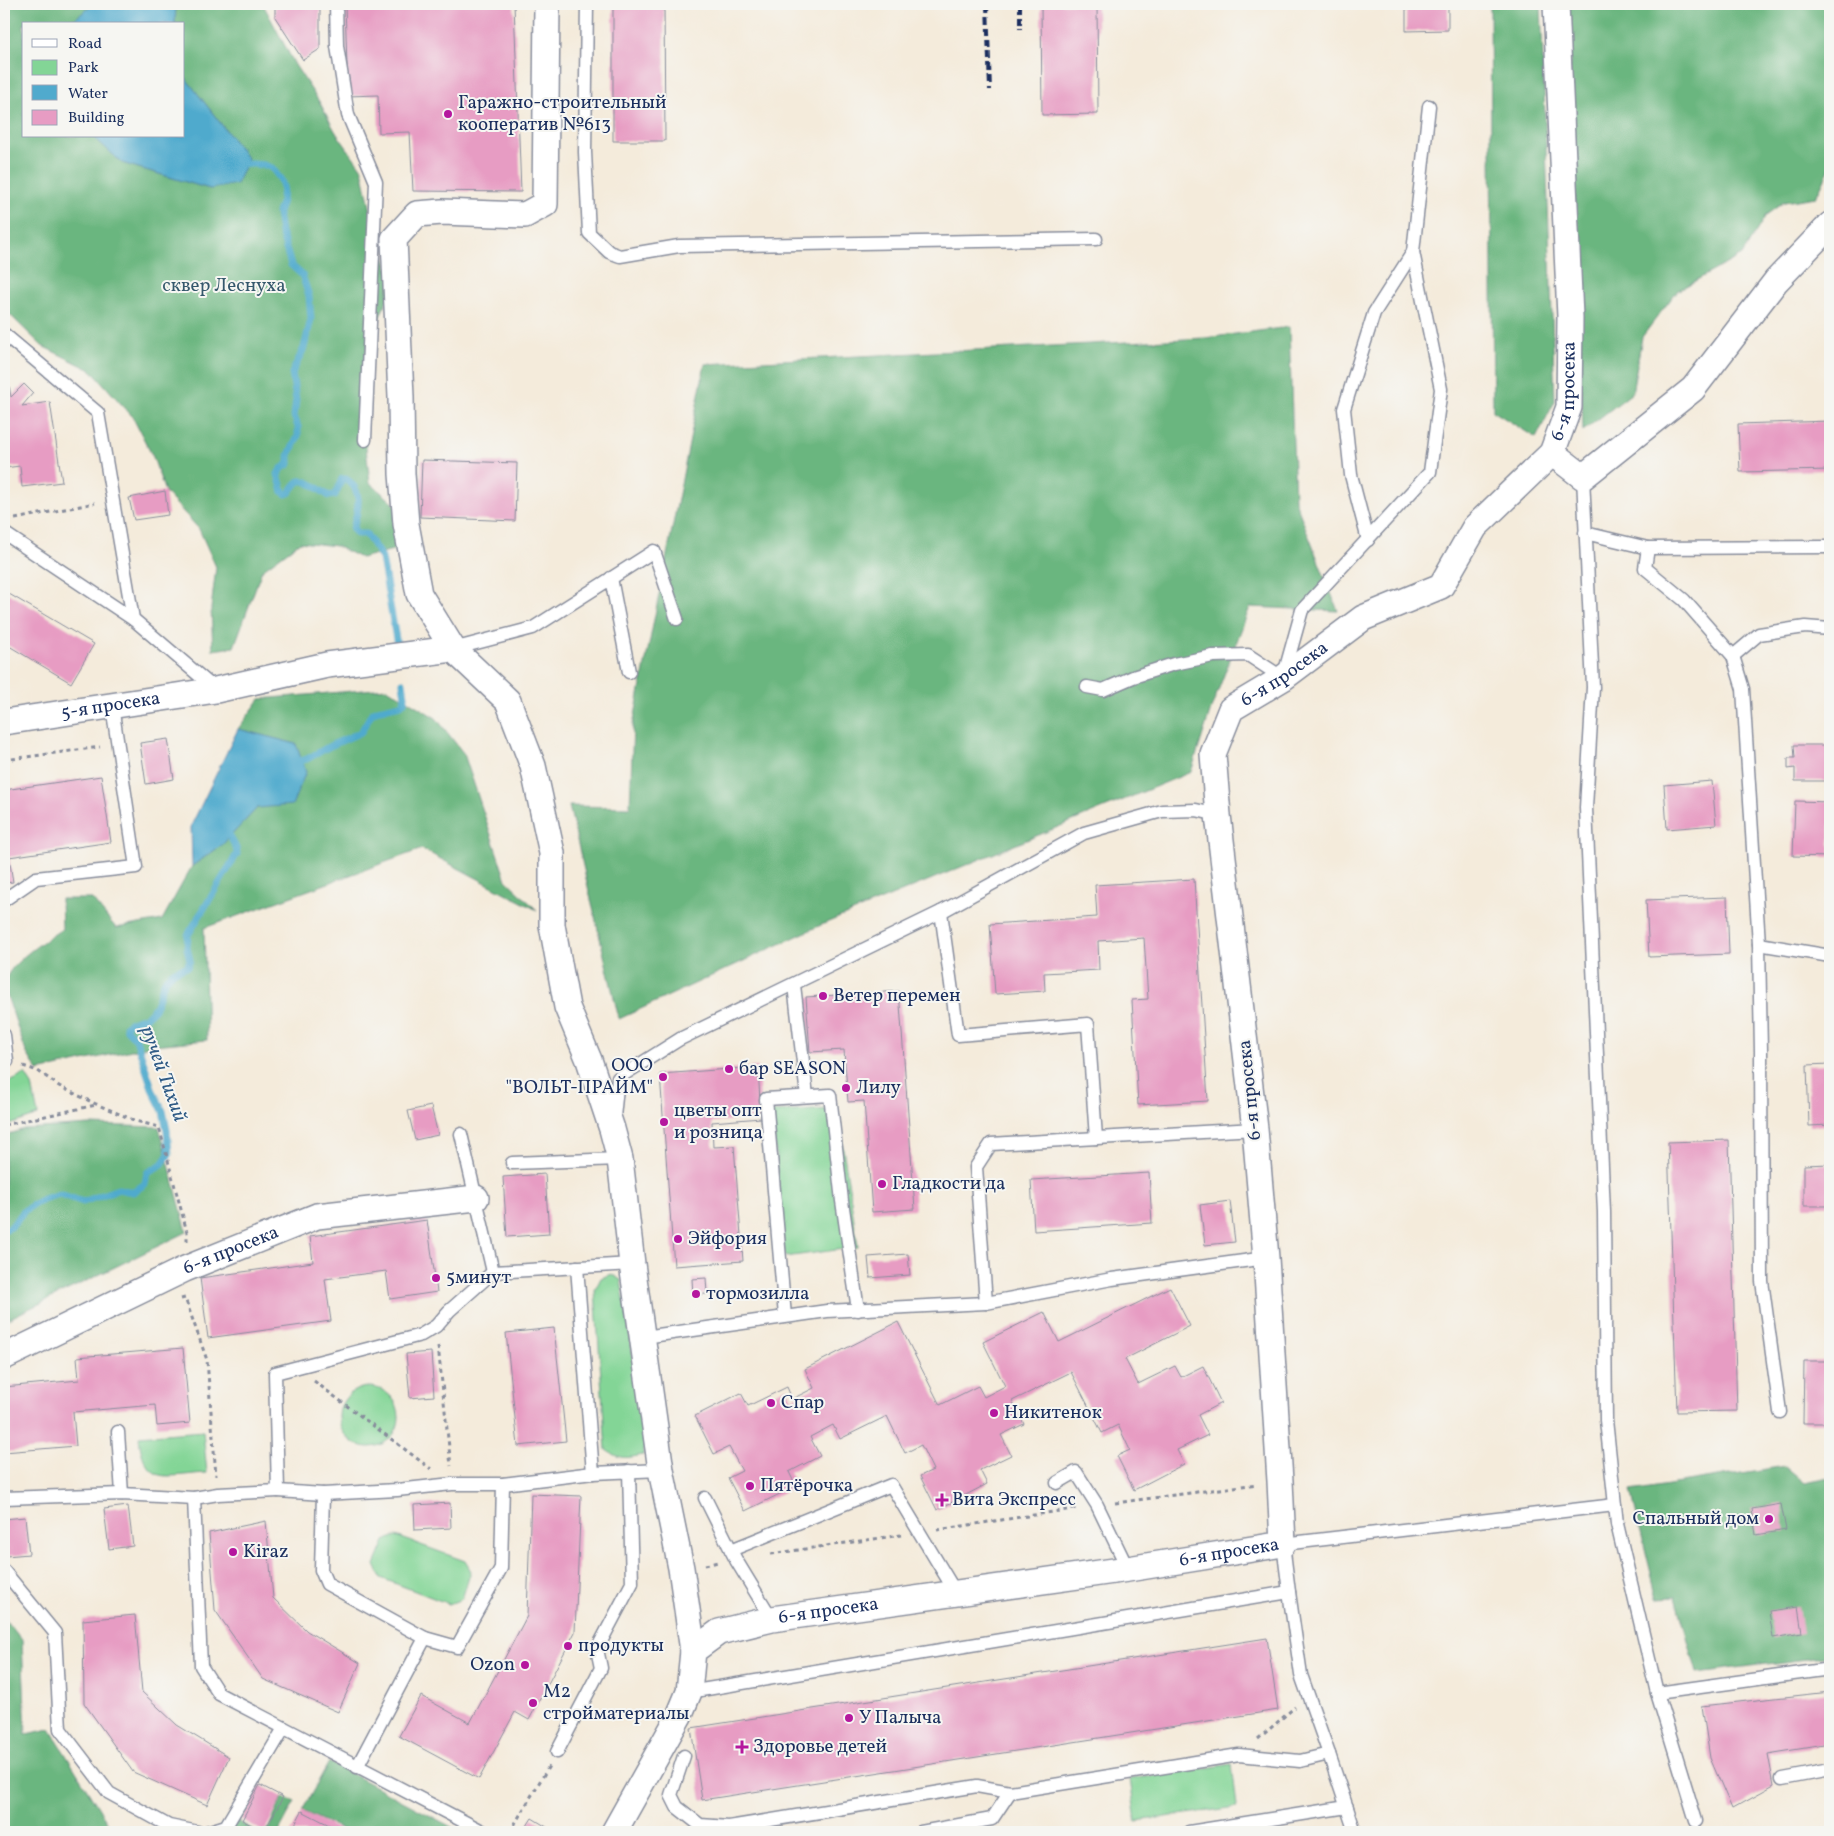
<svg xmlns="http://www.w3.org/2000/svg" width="1834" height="1836" font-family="Vollkorn,serif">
<rect width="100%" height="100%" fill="#f6f6f2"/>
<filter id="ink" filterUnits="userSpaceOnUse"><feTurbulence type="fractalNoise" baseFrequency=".02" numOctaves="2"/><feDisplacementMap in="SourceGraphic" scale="10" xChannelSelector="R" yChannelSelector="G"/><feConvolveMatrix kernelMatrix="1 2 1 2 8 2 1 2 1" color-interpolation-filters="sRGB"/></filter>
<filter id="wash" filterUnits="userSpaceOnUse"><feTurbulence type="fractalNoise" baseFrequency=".0096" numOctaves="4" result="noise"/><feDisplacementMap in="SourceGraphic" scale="20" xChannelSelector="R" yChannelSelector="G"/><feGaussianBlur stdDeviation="1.12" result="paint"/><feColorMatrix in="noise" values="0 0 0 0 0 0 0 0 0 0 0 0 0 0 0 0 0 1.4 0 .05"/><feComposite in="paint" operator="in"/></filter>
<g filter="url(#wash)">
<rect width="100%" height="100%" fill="#f4ebdb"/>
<g fill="#83d596" stroke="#4f827a">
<path d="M 25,1074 L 32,1085 L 38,1115 L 4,1127 L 4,1083 L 14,1080 Z"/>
<path d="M 837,1109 L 858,1247 L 785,1257 L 772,1112 Z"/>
<path d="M 611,1274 L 621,1280 L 646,1440 L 643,1455 C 627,1458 620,1460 606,1450 L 595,1290 L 601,1278 Z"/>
<circle cx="369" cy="1417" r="30"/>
<path d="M 203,1431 L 207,1473 C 197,1473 168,1478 160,1475 C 144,1470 140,1450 139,1436 Z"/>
<path d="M 396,1536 L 465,1561 L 471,1571 L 462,1599 L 449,1604 L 381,1578 L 375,1565 L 385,1541 Z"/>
<path d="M 1232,1764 L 1237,1807 L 1136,1821 L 1130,1779 Z"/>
</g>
<g fill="#6ab67f" stroke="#42726e">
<path d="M 4,4 L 91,4 L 90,8 L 68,24 L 24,24 L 24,136 L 93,136 L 122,163 L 210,189 L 248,159 L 184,76 L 184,24 L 175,24 L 176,4 L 263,4 L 295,65 L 320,103 L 335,131 L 362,169 L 377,239 L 394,285 L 367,345 L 360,396 L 370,483 L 397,506 L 405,547 L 361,558 L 336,546 L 300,542 L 262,570 L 234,647 L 213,650 L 211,609 L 216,567 L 199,529 L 165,492 L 153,457 L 132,416 L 91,370 L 42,346 L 4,309 Z"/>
<path d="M 1490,4 L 1541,4 L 1555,401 L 1536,438 L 1493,411 Z"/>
<path d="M 1568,4 L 1830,4 L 1830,168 L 1816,197 L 1784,202 L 1766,215 L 1742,255 L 1677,291 L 1642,337 L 1632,393 L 1583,431 Z"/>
<path d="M 1289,327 L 1295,501 L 1338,611 L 1250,607 L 1211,709 L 1191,772 L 821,925 L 619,1019 L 569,806 L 630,807 L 633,725 L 705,364 L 1205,338 Z"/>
<path d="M 387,688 L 436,718 L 464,754 L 506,880 L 537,910 L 422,849 L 204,928 L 207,1040 L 154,1045 L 38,1071 L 26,1052 L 4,987 C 4,965 46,940 62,929 L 61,899 L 92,899 L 116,928 L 162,920 L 192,866 L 222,845 L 257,808 L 296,744 L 238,729 L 260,699 Z"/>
<path d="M 90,1125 L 159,1127 L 187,1232 L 4,1321 L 4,1136 L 24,1129 Z"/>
<path d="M 1785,1466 L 1805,1483 L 1830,1478 L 1830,1656 L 1697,1673 L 1676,1597 L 1657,1598 L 1631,1491 Z"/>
<path d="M 4,1618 L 22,1640 L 26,1734 L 50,1729 L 109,1825 L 145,1832 L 13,1832 L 5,1828 Z"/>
<path d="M 329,1762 L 461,1832 L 348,1832 L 302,1811 Z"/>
<path d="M 283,1797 L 295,1802 L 279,1832 L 267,1832 Z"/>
<path d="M 237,1821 L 257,1832 L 213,1832 Z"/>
</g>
<g fill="#50aacd" stroke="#366c96">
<path d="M 91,4 L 176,4 L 175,24 L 68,24 L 89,8 Z"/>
<path d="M 184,76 L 248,159 L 236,184 L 210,189 L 122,163 L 93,136 L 184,136 Z"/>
<path d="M 238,729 L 296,744 L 306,772 L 292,805 L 257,808 L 222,845 L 192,866 L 191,826 Z"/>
</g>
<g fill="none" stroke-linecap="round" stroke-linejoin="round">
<g stroke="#50aacd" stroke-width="7">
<path d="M 239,161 L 241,163 L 264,165 L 272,168 L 281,180 L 283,187 L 282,200 L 278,213 L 281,232 L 291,265 L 302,275 L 309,296 L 311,319 L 304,348 L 292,373 L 296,400 L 294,416 L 298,427 L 298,436 L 289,455 L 289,464 L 281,469 L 278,474 L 283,492 L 286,494 L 289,493 C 292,490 296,482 300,481 C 308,479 322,492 329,496 L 335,495 L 342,479 L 346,479 C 365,491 357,512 353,529 L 357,534 L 366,534 L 382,558 L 397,645"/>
<path d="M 294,763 L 307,759 L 330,746 L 361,732 L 372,713 L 378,710 L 401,705 L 404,702 L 405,696 L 403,683"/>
<path d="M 4,1230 L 11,1227 L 25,1210 L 43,1199 L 60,1194 L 83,1202 L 118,1189 L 133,1192 L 145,1184 L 147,1173 L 162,1164 L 169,1154 L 167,1130 L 163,1111 L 153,1091 L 136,1039 L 127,1030 L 126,1026 C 131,1020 140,1020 147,1016 C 162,1005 158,983 172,973 C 176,970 182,968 187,967 L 190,960 L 187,948 L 188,935 L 237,854 C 237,843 228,839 227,828"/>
</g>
</g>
<g id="blocks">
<g fill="#e79cc3">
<path d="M 275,4 L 320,4 L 320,49 L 303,60 L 275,17 Z"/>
<path d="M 345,4 L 514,4 L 521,192 L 413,191 L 410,132 L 379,133 L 378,95 L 348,96 Z"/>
<path d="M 613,4 L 664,4 L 665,141 L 613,141 Z"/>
<path d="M 1041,4 L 1097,4 L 1098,114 L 1042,115 Z"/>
<path d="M 1406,4 L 1448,4 L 1448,30 L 1406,31 Z"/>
<path d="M 6,367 L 11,397 L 24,384 L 33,393 L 22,406 L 50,402 L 62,482 L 22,487 L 20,466 L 4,468 L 4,368 Z"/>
<path d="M 1830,421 L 1830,470 L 1740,472 L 1738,424 Z"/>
<path d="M 422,460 L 517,463 L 515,521 L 420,517 Z"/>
<path d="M 165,491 L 168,515 L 134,520 L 129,498 Z"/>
<path d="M 4,591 L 94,644 L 71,683 L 4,643 Z"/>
<path d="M 168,739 L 174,779 L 146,784 L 140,743 Z"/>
<path d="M 1794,745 L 1830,745 L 1830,781 L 1795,781 L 1795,768 L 1788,769 L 1788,758 L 1795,758 Z"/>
<path d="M 101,776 L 111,842 L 9,857 L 13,882 L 4,883 L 4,790 Z"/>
<path d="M 1712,781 L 1716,825 L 1667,829 L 1664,785 Z"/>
<path d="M 1795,801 L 1830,802 L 1830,857 L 1793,856 Z"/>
<path d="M 1194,879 L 1208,1101 L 1138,1105 L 1132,1000 L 1148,999 L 1144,938 L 1098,941 L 1099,970 L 1044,973 L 1045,991 L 995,994 L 990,924 L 1097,917 L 1095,885 Z"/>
<path d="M 1727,897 L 1729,954 L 1649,957 L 1646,900 Z"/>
<path d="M 899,991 L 915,1209 L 872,1212 L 864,1101 L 848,1102 L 844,1050 L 810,1052 L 806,997 Z"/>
<path d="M 1830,1064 L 1830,1125 L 1809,1126 L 1807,1065 Z"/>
<path d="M 758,1067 L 761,1118 L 712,1122 L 713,1147 L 734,1146 L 743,1261 L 674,1266 L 660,1074 Z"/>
<path d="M 431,1106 L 438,1135 L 415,1140 L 408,1111 Z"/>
<path d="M 1729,1140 L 1737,1411 L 1677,1412 L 1668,1142 Z"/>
<path d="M 1830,1164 L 1830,1206 L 1804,1206 L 1804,1165 Z"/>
<path d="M 1149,1173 L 1152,1223 L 1034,1231 L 1031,1180 Z"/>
<path d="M 545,1174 L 549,1234 L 507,1237 L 503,1177 Z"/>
<path d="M 1230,1201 L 1235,1242 L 1205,1245 L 1200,1205 Z"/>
<path d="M 427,1220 L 437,1292 L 390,1299 L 386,1271 L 325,1279 L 331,1321 L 208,1338 L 200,1278 L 313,1262 L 310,1236 Z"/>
<path d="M 908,1254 L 910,1275 L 870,1278 L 868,1257 Z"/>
<path d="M 706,1278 L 707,1294 L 693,1295 L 692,1279 Z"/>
<path d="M 1170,1287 L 1190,1326 L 1125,1359 L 1138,1384 L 1175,1366 L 1181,1377 L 1203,1366 L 1221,1403 L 1198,1415 L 1208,1435 L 1177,1450 L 1184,1464 L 1134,1490 L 1117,1456 L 1130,1450 L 1118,1425 L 1102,1433 L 1071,1372 L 1012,1401 L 1024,1424 L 1001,1435 L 1011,1455 L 980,1470 L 987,1484 L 937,1510 L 920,1476 L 933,1470 L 921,1445 L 905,1453 L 887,1416 L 840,1439 L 833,1425 L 810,1437 L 820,1456 L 789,1472 L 796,1486 L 745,1511 L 728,1478 L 742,1471 L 729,1447 L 714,1454 L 695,1416 L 741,1393 L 748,1406 L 787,1387 L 792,1399 L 814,1388 L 805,1369 L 898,1322 L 940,1405 L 978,1386 L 984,1397 L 1005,1386 L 983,1342 L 1044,1312 L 1059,1342 Z"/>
<path d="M 554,1328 L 566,1441 L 518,1446 L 506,1333 Z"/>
<path d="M 183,1348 L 190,1423 L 157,1426 L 155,1405 L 73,1412 L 76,1446 L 4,1452 L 4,1387 L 79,1380 L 77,1357 Z"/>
<path d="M 431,1352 L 434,1396 L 410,1398 L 406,1354 Z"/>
<path d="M 1804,1361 L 1830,1361 L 1830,1423 L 1803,1423 Z"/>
<path d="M 531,1494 L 581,1496 L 575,1632 L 529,1720 L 515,1712 L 479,1779 L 399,1736 L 421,1696 L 470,1723 L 527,1616 Z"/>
<path d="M 450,1503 L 451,1528 L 415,1530 L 414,1505 Z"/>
<path d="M 1781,1504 L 1786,1530 L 1756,1535 L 1752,1509 Z"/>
<path d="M 128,1506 L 133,1546 L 109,1549 L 104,1509 Z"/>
<path d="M 25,1517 L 29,1554 L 6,1556 L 4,1519 Z"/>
<path d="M 266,1521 L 273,1598 L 307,1631 L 360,1663 L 338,1712 L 263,1679 L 215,1610 L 209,1533 Z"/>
<path d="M 1798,1607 L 1802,1633 L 1773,1638 L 1769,1611 Z"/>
<path d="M 135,1615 L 142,1692 L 177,1725 L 229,1757 L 207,1805 L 133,1772 L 84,1703 L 83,1620 Z"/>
<path d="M 1267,1638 L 1278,1710 L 702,1800 L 691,1728 Z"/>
<path d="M 1830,1692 L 1830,1744 L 1768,1754 L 1774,1786 L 1732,1809 L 1710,1758 L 1702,1706 Z"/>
<path d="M 260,1785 L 283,1797 L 264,1832 L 242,1820 Z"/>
<path d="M 302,1811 L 343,1832 L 291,1832 Z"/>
<path d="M 532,1818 L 550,1829 L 548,1832 L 531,1832 L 525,1829 Z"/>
</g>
</g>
</g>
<g filter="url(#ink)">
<use href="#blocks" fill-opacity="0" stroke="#888d9c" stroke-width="1"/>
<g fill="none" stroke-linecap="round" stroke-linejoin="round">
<g stroke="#888d9c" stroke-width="15">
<g id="service">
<path d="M 336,4 L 337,46 L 348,115 L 376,182 L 365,440"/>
<path d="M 587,4 L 585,152 L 589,233 L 609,252 L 620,256 L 679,246 L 1096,239"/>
<path d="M 4,334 L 98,413 L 133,619 L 215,689"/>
<path d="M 1583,477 L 1593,687 L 1586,808 L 1604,1212 L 1606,1420 L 1617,1524 L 1657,1693 L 1696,1821"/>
<path d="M 4,533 L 133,619"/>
<path d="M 1585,533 L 1648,548 L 1830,547"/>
<path d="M 1368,540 L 1351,475 L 1344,409 L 1374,313 L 1413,252"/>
<path d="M 1648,548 L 1645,568 L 1684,600 L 1733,656 L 1743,689 L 1759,944 L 1761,1051 L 1762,1281 L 1780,1412"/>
<path d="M 611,578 L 629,672"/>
<path d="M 453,649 L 533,628 L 654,551 L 677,619"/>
<path d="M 1733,656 L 1759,634 L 1805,627 L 1830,629"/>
<path d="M 1087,687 L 1103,690 L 1133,677 L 1174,664 L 1213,656 L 1248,655 L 1283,678 L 1302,610 L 1430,472 L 1441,389 L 1413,252 L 1429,106"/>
<path d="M 4,900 L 36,878 L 136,867 L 112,706"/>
<path d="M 941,912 L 958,1035 L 1088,1024 L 1096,1138"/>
<path d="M 1759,944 L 1830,956"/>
<path d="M 794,985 L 807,1096"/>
<path d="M 4,1035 L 7,1061 L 4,1062"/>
<path d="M 614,1117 L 618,1078 L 680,1039 L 941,912 L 1084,833 L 1162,811 L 1196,810 L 1218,815"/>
<path d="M 461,1134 L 493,1272"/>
<path d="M 512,1163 L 620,1159"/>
<path d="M 577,1267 L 593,1473"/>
<path d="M 986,1303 L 976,1167 L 991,1144 L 1255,1129"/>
<path d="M 785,1316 L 766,1099 L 830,1095 L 842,1201 L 858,1310"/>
<path d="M 644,1337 L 827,1311 L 986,1303 L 1112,1279 L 1266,1258"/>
<path d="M 118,1432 L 122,1494"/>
<path d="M 1057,1483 L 1076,1472 L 1097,1505 L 1128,1569"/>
<path d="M 278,1491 L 323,1494 L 397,1490 L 452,1484 L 503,1484 L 593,1473 L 661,1470"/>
<path d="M 323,1494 L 321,1570 L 327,1584 L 425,1638 L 357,1767"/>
<path d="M 4,1498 L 122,1494 L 194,1498 L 218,1494 L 278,1491 L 275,1373 L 421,1335 L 436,1326 L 449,1311 L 493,1272 L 632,1264"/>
<path d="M 194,1498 L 201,1666 L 219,1694 L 484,1832"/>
<path d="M 705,1498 L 736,1560 L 772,1619"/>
<path d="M 731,1550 L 891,1485 L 956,1593"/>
<path d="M 4,1571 L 55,1633 L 60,1729 L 109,1793 L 169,1826 L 198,1832"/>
<path d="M 425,1638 L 457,1647 L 501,1568 L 503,1484"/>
<path d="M 689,1692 L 1289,1592 L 1283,1544 L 1615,1505"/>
<path d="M 1657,1693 L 1830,1669"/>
<path d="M 557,1752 L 601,1668 L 597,1649 L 632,1583 L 629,1471"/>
<path d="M 1329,1754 L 1355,1832"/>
<path d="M 684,1756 L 671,1795 L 677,1807 L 700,1825 L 729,1827 L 977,1786 L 1010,1792 L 1239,1755 L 1300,1761 L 1329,1754 L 1301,1675 L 1289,1592"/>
<path d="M 1782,1779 L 1830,1770"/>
<path d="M 207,1832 L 226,1826 L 284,1728"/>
<path d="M 921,1832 L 992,1819 L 1010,1792"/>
<path d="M 1189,1832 L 1347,1807"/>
</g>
</g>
<g stroke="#888d9c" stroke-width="28">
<g id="minor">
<path d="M 547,4 L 545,204 L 525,215 L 442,212 L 417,214 L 394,239 L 401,397 L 402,474 L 406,524 L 419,594 L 453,649 L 508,701 L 533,766 L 552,853 L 552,925 L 567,1007 L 589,1060 L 612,1129 L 620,1159 L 632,1264 L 661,1470 L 681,1568 L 693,1651"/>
<path d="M 1552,453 L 1583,477 L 1693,389 L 1776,281 L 1830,225"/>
<path id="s1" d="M 4,722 L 216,690 L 327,665 L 453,649"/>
<path id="s2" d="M 4,1357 L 185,1269 L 317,1216 L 476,1198"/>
<path id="s3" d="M 614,1832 L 679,1716 L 689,1692 L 693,1651 L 719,1632 L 772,1619 L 1128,1569 L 1283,1544 L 1280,1481 L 1266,1258 L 1255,1129 L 1218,815 L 1213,754 L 1231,709 L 1283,678 L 1363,618 L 1441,586 L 1475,527 L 1552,453 L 1569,407 L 1570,317 L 1556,4"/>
</g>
</g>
<g stroke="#888d9c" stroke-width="3" stroke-dasharray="4 4" stroke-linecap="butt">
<path d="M 15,519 L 95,503"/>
<path d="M 4,760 L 100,747"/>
<path d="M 23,1066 L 38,1071 L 59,1086 L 96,1104 L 136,1121 L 159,1127 L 187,1232 L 187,1243"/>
<path d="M 4,1125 L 96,1105"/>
<path d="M 181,1299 L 185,1298 L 207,1360 L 216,1476"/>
<path d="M 438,1346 L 451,1466"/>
<path d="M 314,1381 L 431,1469"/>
<path d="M 1115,1503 L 1257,1484"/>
<path d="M 937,1530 L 1079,1508"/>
<path d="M 771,1554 L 901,1535"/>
<path d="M 705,1565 L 718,1562"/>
<path d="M 1258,1739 L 1295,1707"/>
<path d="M 510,1832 L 549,1766"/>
</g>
<use href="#service" stroke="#fff" stroke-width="12"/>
<use href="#minor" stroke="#fff" stroke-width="25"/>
<g stroke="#1b2f5e" stroke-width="4" stroke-dasharray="8 4" stroke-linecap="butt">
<path d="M 987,4 L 990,90"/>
<path d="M 1020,4 L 1020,29"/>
</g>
</g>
</g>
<g fill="#b5179e" stroke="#f6f6f2" stroke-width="2">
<circle cx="448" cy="114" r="5"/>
<circle cx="823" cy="996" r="5"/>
<circle cx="729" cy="1069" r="5"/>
<circle cx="663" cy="1077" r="5"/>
<circle cx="846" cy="1088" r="5"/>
<circle cx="664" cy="1122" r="5"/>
<circle cx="882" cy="1184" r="5"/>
<circle cx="678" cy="1239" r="5"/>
<circle cx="436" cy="1278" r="5"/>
<circle cx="696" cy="1294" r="5"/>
<circle cx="771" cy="1403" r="5"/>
<circle cx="994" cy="1413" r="5"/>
<circle cx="750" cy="1486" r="5"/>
<path d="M939.5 1492.5h5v5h5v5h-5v5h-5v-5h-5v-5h5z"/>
<circle cx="1769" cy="1519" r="5"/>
<circle cx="233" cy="1552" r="5"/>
<circle cx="568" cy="1646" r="5"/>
<circle cx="525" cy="1665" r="5"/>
<circle cx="533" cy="1703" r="5"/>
<circle cx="849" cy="1718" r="5"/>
<path d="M739.5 1739.5h5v5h5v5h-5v5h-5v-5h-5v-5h5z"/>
</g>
<g text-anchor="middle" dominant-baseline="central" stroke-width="4" stroke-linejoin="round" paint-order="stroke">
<g font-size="19" fill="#1b2f5e" stroke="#f6f6f2" text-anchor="start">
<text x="458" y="103">Гаражно-строительный<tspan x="458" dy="22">кооператив №613</tspan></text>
<text x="833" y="996">Ветер перемен</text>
<text x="653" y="1066" text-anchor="end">ООО<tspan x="653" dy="22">"ВОЛЬТ-ПРАЙМ"</tspan></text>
<text x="739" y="1069">бар SEASON</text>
<text x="856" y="1088">Лилу</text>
<text x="674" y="1111">цветы опт<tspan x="674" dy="22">и розница</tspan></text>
<text x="892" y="1184">Гладкости да</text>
<text x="688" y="1239">Эйфория</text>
<text x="446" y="1278">5минут</text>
<text x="706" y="1294">тормозилла</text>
<text x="781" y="1403">Спар</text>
<text x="1004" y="1413">Никитенок</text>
<text x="760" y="1486">Пятёрочка</text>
<text x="952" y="1500">Вита Экспресс</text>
<text x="1759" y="1519" text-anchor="end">Спальный дом</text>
<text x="243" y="1552">Kiraz</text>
<text x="578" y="1646">продукты</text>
<text x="515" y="1665" text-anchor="end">Ozon</text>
<text x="543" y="1692">М2<tspan x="543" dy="22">стройматериалы</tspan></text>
<text x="859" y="1718">У Палыча</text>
<text x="753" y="1747">Здоровье детей</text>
</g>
<g font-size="19" fill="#35586c" stroke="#f6f6f2">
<text x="224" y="286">сквер Леснуха</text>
</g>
<g font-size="19" fill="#1b2f5e" stroke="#f6f6f2">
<text stroke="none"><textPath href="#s3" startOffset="2129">6-я просека</textPath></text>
<text stroke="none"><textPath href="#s3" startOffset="1709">6-я просека</textPath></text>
<text stroke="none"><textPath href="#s1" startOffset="108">5-я просека</textPath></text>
<text transform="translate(1250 1090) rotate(-96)">6-я просека</text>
<text stroke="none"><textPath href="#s2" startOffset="251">6-я просека</textPath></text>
<text stroke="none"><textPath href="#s3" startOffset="749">6-я просека</textPath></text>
<text stroke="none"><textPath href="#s3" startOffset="344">6-я просека</textPath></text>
</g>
<g font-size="20" font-style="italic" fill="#2e5a85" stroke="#f6f6f2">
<text transform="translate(163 1074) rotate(70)">ручей Тихий</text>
</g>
</g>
<rect width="1834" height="1836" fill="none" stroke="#f6f6f2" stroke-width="20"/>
<rect x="22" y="22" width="162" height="115" fill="#f6f6f2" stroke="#9ea6b7"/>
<rect x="32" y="39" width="25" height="8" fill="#ffffff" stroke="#9ea6b7"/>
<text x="68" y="48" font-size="15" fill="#1b2f5e">Road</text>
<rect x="32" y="60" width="25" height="15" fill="#83d596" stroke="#9ea6b7"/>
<text x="68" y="72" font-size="15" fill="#1b2f5e">Park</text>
<rect x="32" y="85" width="25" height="15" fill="#50aacd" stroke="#9ea6b7"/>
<text x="68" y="98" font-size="15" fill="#1b2f5e">Water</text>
<rect x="32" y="110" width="25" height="15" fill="#e79cc3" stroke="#9ea6b7"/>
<text x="68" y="122" font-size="15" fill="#1b2f5e">Building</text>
</svg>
